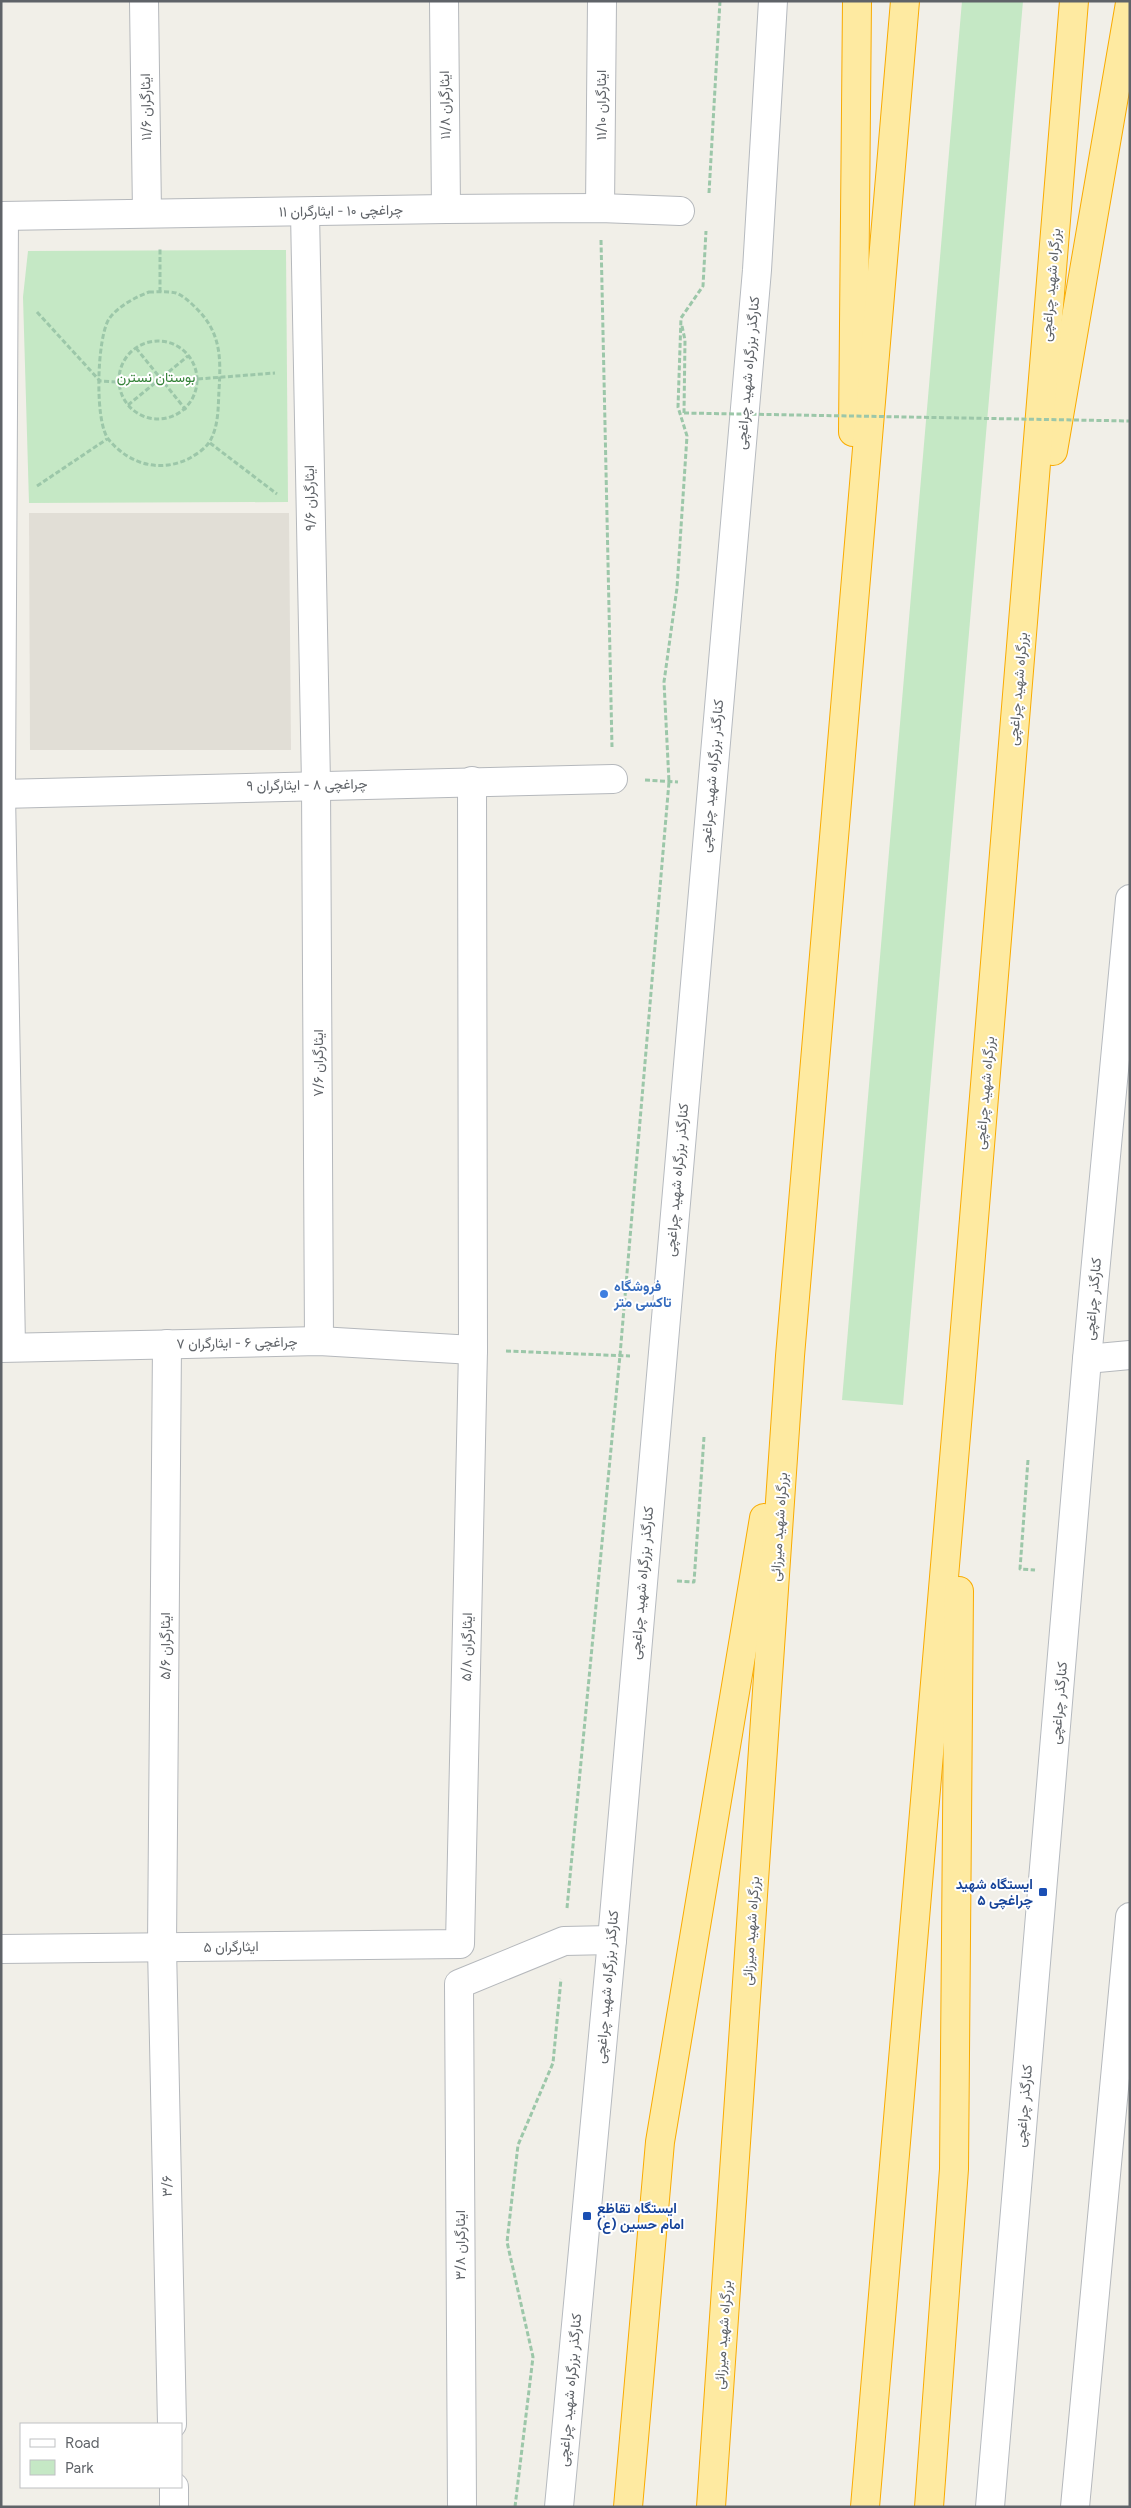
<svg xmlns="http://www.w3.org/2000/svg" width="1131" height="2508" font-family="Figtree,Vazirmatn,sans-serif">
<rect width="100%" height="100%" fill="#f1efe8"/>
<path fill="#e1ded6" d="M 29,513 L 289,513 L 291,750 L 30,750 Z"/>
<g fill="#c5e8c5">
<path d="M 962,1 L 1023,1 L 903,1405 L 842,1400 Z"/>
<path d="M 286,250 L 288,502 L 29,503 L 23,297 L 28,251 Z"/>
</g>
<g fill="none" stroke-linecap="round" stroke-linejoin="round">
<g stroke="#b5b8bc" stroke-width="30">
<g id="minor">
<path d="M 144,1 L 147,213"/>
<path d="M 444,1 L 446,209"/>
<path d="M 600,208 L 602,1"/>
<path d="M 305,212 L 316,784 L 319,1341"/>
<path d="M 1,216 L 446,209 L 600,208 L 680,211"/>
<path d="M 4,216 L 1,794 L 11,1347"/>
<path d="M 1,794 L 613,779"/>
<path d="M 167,1344 L 162,1947 L 172,2424"/>
<path d="M 1,1348 L 319,1341 L 473,1350"/>
<path d="M 1087,1359 L 1130,1355"/>
<path d="M 1,1949 L 460,1944 L 473,1350 L 472,781"/>
<path d="M 174,2487 L 174,2507"/>
<path d="M 462,2507 L 459,1984 L 564,1941 L 612,1940"/>
<path d="M 1075,2507 L 1130,1917"/>
</g>
</g>
<g stroke="#b6babf" stroke-width="30">
<g id="secondary">
<path d="M 559,2507 L 612,1940 L 757,270 L 773,1"/>
<path d="M 990,2507 L 1087,1359 L 1130,899"/>
</g>
</g>
<g stroke="#f9ab00" stroke-width="30">
<g id="trunk">
<path d="M 853,432 L 857,1"/>
<path d="M 1053,451 L 1130,3"/>
<path d="M 628,2507 L 660,2142 L 764,1518"/>
<path d="M 711,2507 L 790,1356 L 905,1"/>
<path d="M 865,2507 L 961,1377 L 1074,1"/>
<path d="M 929,2507 L 954,2169 L 959,1591"/>
</g>
</g>
<g stroke="#9cc7a9" stroke-width="3" stroke-dasharray="5 2.5" stroke-linecap="butt">
<path d="M 709,193 L 720,1"/>
<path d="M 601,240 L 612,747"/>
<path d="M 149,292 C 157,292 169,291 176,293 C 184,296 191,303 197,309 C 221,333 221,358 219,390 C 218,407 219,425 210,441 C 206,448 197,454 190,458 C 161,473 130,465 109,440 C 94,423 97,337 109,319 C 118,306 136,297 149,292 Z"/>
<path d="M 160,292 L 160,248"/>
<path d="M 37,312 L 100,381 L 118,382"/>
<path d="M 682,326 L 685,340 L 684,413"/>
<circle cx="158" cy="380" r="39"/>
<path d="M 136,348 L 186,410"/>
<path d="M 198,379 L 275,373"/>
<path d="M 128,405 L 188,356"/>
<path d="M 210,443 L 277,494"/>
<path d="M 37,486 L 107,439"/>
<path d="M 645,780 L 678,782"/>
<path d="M 506,1351 L 630,1356"/>
<path d="M 1028,1460 L 1020,1569 L 1035,1570"/>
<path d="M 677,1581 L 694,1582 L 704,1437"/>
<path d="M 567,1908 L 620,1355 L 669,782 L 664,682 L 677,588 L 687,436 L 678,407 L 681,318 L 703,286 L 706,231"/>
<path d="M 515,2507 L 533,2357 L 507,2242 L 518,2145 L 553,2063 L 561,1979"/>
</g>
<use href="#minor" stroke="#fff" stroke-width="28"/>
<use href="#secondary" stroke="#fff" stroke-width="28"/>
<use href="#trunk" stroke="#feeaa1" stroke-width="28"/>
<path stroke="#9cc7a9" stroke-width="3" stroke-dasharray="5 2.5" stroke-linecap="butt" d="M 684,413 L 1130,421"/>
</g>
<circle fill="#3f7fe0" stroke="#fff" stroke-width="2" cx="604" cy="1294" r="5"/>
<g fill="#1a4fb4" stroke="#fff" stroke-width="2">
<rect x="1038" y="1887" width="10" height="10" rx="2.5"/>
<rect x="582" y="2211" width="10" height="10" rx="2.5"/>
</g>
<g text-anchor="middle" dominant-baseline="central" stroke-width="4" stroke-linejoin="round" paint-order="stroke">
<g font-size="14" fill="#5f6368" stroke="#fff">
<text transform="translate(445 105) rotate(-91)">ایثارگران ۱۱/۸</text>
<text transform="translate(601 105) rotate(-90)">ایثارگران ۱۱/۱۰</text>
<text transform="translate(146 107) rotate(-91)">ایثارگران ۱۱/۶</text>
<text transform="translate(341 211) rotate(-1)">چراغچی ۱۰ - ایثارگران ۱۱</text>
<text transform="translate(1051 285) rotate(-85)">بزرگراه شهید چراغچی</text>
<text transform="translate(748 373) rotate(-85)">کنارگذر بزرگراه شهید چراغچی</text>
<text transform="translate(310 498) rotate(-91)">ایثارگران ۹/۶</text>
<text transform="translate(1018 689) rotate(-85)">بزرگراه شهید چراغچی</text>
<text transform="translate(712 776) rotate(-85)">کنارگذر بزرگراه شهید چراغچی</text>
<text transform="translate(307 785) rotate(-1)">چراغچی ۸ - ایثارگران ۹</text>
<text transform="translate(318 1063) rotate(-90)">ایثارگران ۷/۶</text>
<text transform="translate(985 1093) rotate(-85)">بزرگراه شهید چراغچی</text>
<text transform="translate(677 1180) rotate(-85)">کنارگذر بزرگراه شهید چراغچی</text>
<text transform="translate(1093 1299) rotate(-85)">کنارگذر چراغچی</text>
<text transform="translate(237 1343) rotate(-1)">چراغچی ۶ - ایثارگران ۷</text>
<text transform="translate(779 1527) rotate(-86)">بزرگراه شهید میرزائی</text>
<text transform="translate(642 1583) rotate(-85)">کنارگذر بزرگراه شهید چراغچی</text>
<text transform="translate(165 1646) rotate(-90)">ایثارگران ۵/۶</text>
<text transform="translate(467 1647) rotate(-89)">ایثارگران ۵/۸</text>
<text transform="translate(1059 1703) rotate(-85)">کنارگذر چراغچی</text>
<text transform="translate(751 1931) rotate(-86)">بزرگراه شهید میرزائی</text>
<text transform="translate(231 1947) rotate(-1)">ایثارگران ۵</text>
<text transform="translate(607 1987) rotate(-85)">کنارگذر بزرگراه شهید چراغچی</text>
<text transform="translate(1024 2106) rotate(-85)">کنارگذر چراغچی</text>
<text transform="translate(167 2186) rotate(-91)">۳/۶</text>
<text transform="translate(460 2245) rotate(-90)">ایثارگران ۳/۸</text>
<text transform="translate(723 2335) rotate(-86)">بزرگراه شهید میرزائی</text>
<text transform="translate(570 2390) rotate(-85)">کنارگذر بزرگراه شهید چراغچی</text>
</g>
<g font-size="14" fill="#348238" stroke="#fff">
<text x="156" y="377">بوستان نسترن</text>
</g>
<g font-size="14" font-weight="bold" fill="#366cbe" stroke="#fff" text-anchor="start">
<text x="614" y="1286">فروشگاه<tspan x="614" dy="16">تاکسی متر</tspan></text>
</g>
<g font-size="14" font-weight="bold" fill="#164399" stroke="#fff" text-anchor="end">
<text x="1033" y="1884">ایستگاه شهید<tspan x="1033" dy="16">چراغچی ۵</tspan></text>
<text x="597" y="2208" text-anchor="start">ایستگاه تقاظع<tspan x="597" dy="16">امام حسین (ع)</tspan></text>
</g>
</g>
<rect width="1131" height="2508" fill="none" stroke="#5f6368" stroke-width="5"/>
<rect x="20" y="2423" width="162" height="65" fill="#ffffff" stroke="#bfc1c3"/>
<rect x="30" y="2439" width="25" height="8" fill="#ffffff" stroke="#bfc1c3"/>
<text x="65" y="2448" font-size="15" fill="#5f6368">Road</text>
<rect x="30" y="2460" width="25" height="15" fill="#c5e8c5" stroke="#bfc1c3"/>
<text x="65" y="2473" font-size="15" fill="#5f6368">Park</text>
</svg>
